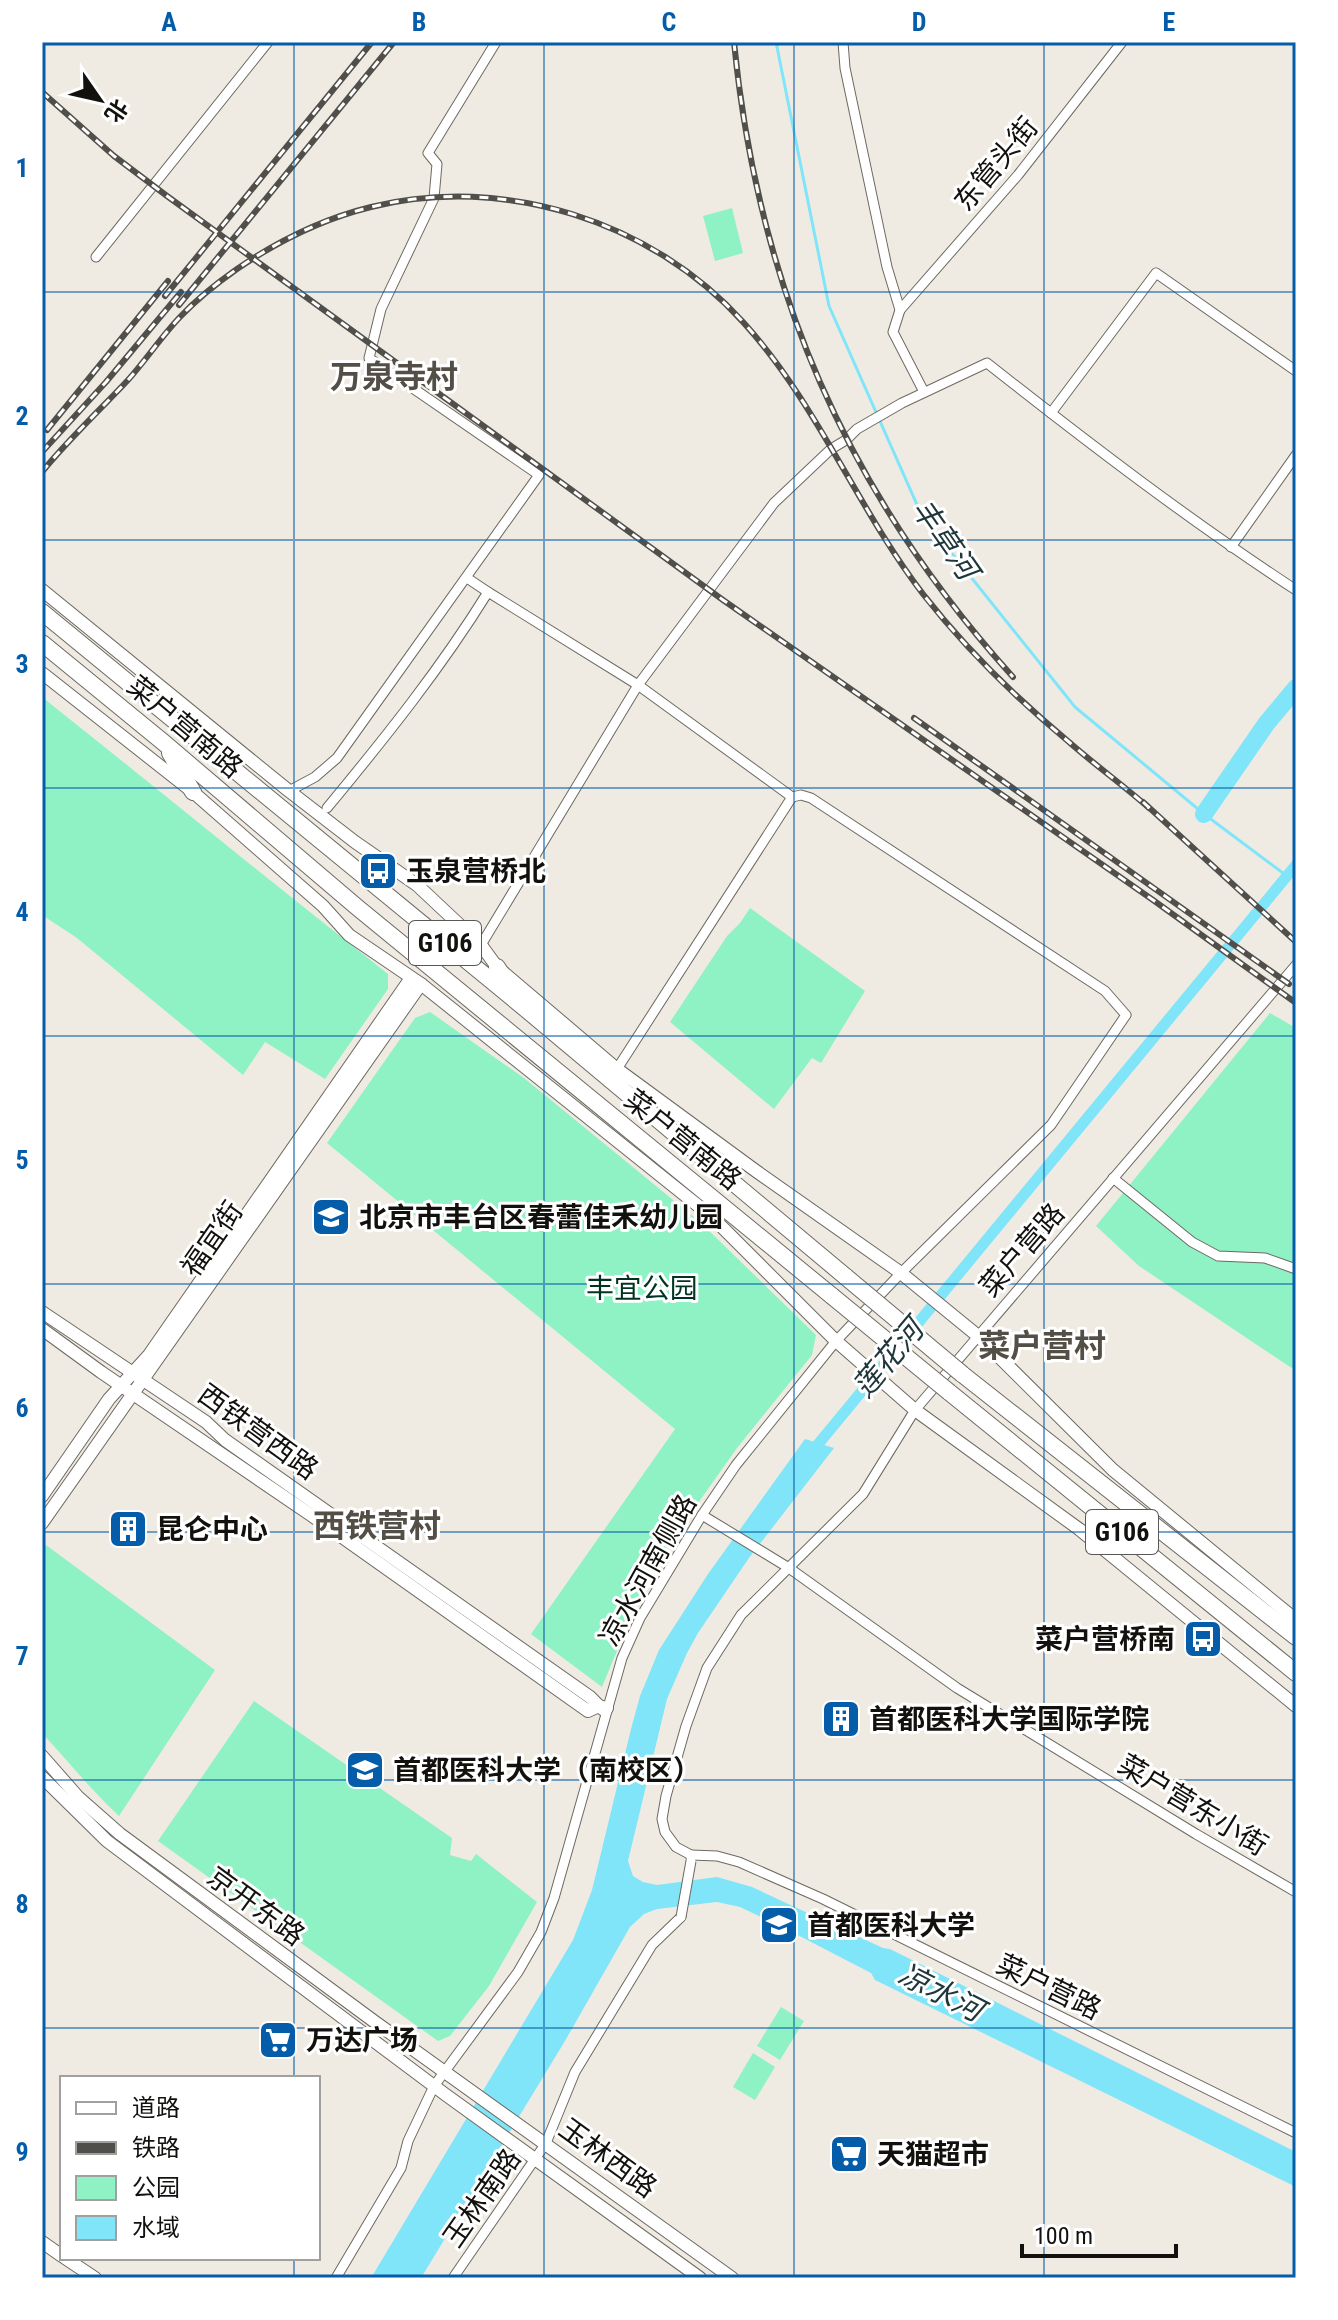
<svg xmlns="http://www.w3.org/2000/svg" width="1338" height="2320" font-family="'Roboto Condensed','Noto Sans SC',sans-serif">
<rect width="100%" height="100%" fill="#f0ebe2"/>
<g fill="#8ff2c4">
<path d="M 732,208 L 743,253 L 715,261 L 703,216 Z"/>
<path d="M 42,697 C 158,789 272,883 388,974 L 388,989 L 325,1079 L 265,1042 L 243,1075 L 77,938 L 42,915 Z"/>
<path d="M 750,908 L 865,991 L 821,1063 L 812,1058 L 774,1109 L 670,1022 L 727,936 L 740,923 Z"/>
<path d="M 430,1012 L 524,1078 L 700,1222 L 816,1335 L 812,1355 L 737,1448 L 650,1571 L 602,1687 L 531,1634 L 675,1429 L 327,1143 L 415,1018 Z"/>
<path d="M 1270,1013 L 1296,1028 L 1296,1371 L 1139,1266 L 1096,1226 Z"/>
<path d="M 46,1545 L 215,1670 L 119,1816 C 91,1790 68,1761 42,1733 L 42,1551 Z"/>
<path d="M 254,1701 L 452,1838 L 450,1855 L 471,1861 L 476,1854 L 537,1902 L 489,1986 L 450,2036 L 438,2041 L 158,1841 Z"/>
<path d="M 781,2007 L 804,2021 L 780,2060 L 757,2046 Z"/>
<path d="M 753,2053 L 775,2067 L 755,2100 L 733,2087 Z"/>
</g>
<path fill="#80e5f8" d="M 805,1439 L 834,1448 L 749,1558 L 698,1633 L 687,1653 L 667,1699 L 628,1861 L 633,1876 L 643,1882 L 657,1885 L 717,1877 L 752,1887 L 883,1948 L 890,1949 L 1296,2152 L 1296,2187 L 875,1980 L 871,1973 L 786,1929 L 740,1907 L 717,1902 L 657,1909 L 644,1914 L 630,1927 L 565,2041 L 421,2278 L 371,2278 L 573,1940 L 592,1890 L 631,1729 L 640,1696 L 659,1650 L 708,1574 Z"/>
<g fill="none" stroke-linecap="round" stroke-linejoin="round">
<path stroke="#80e5f8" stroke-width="3" d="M 776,42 L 829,306 L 922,516 L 1075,707 L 1204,814 L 1287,876"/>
<path stroke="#80e5f8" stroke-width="11" d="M 810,1454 L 1296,865"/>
<path stroke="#80e5f8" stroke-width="18" d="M 1204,814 L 1266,724 L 1296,688"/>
<g stroke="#6d6961" stroke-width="11">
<g id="street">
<path d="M 843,42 L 845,68 L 887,267 L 900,310 L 893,332 L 924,392"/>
<path d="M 96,257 L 268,42"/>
<path d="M 900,310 L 1018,175 L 1122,42"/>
<path d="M 1051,413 L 1156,273 L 1296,371"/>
<path d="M 1231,547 L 1296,455"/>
<path d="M 467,578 L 488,592"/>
<path d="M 289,791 L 315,777 L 337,758 L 539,475 L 369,358 L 381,309 L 434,198 L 437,164 L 428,153 L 496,42"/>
<path d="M 327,808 C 385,738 441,668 488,592 L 638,685 L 792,797 L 801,795 L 811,798 L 1105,991 L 1126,1015 L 1051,1125 L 901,1273 L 836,1341 L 736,1465 L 702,1515 L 640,1618 L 622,1658 L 554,1898 L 541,1932 L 518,1972 L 434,2086 L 408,2141 L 401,2168 L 336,2278"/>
<path d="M 481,945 L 638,685 L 774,503 L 831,449 L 846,440 L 857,429 L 902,403 L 987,363 C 1087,442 1189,520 1296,590"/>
<path d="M 617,1069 L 792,797"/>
<path d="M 1113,1178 L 1192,1242 L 1218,1256 L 1265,1258 L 1296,1269"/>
<path d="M 702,1515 L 789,1568 L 957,1688 L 1196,1834 L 1296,1892"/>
<path d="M 691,1855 L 676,1847 L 665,1832 L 662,1819 L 666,1796 L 686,1726 L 707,1668 L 741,1615 L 863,1494 L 915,1410 L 1296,965"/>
<path d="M 691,1858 L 691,1855 L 717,1856 L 739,1862 L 823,1899 L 1296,2133"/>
<path d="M 453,2278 L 546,2143 L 575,2072 L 652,1945 L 681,1917"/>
</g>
</g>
<g stroke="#6d6961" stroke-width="14">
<g id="secondary">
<path d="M 42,590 L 289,791 L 355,842 L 417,885 L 481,945 L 497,967 L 617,1069 L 756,1171 L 901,1273 L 978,1336 L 1113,1470 L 1296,1620"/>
<path d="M 42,673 L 193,792 L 323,906 L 349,935 L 421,984 L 711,1216 L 836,1341 L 915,1410 L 1079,1529 L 1296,1706"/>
<path d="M 42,1312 L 206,1422 L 225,1440 L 590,1697 L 599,1706 L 607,1708"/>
<path d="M 42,1329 L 101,1372 L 311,1515 L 588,1711 L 599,1706 L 604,1710"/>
<path d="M 42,1496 L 109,1399 L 149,1355 L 411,978"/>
<path d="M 42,1523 L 421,984"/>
<path d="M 42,1756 L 78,1797 L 120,1834 L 375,2022 L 732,2278"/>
<path d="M 42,1777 L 107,1841 L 446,2095 L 700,2278"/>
<path d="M 42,2242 L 62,2256"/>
<path d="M 65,2258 L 95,2278"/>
</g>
</g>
<g stroke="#6d6961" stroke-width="18">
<g id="highway">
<path d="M 42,612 L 521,1005 L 846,1277"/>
<path d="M 42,643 L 163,742 L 358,908 L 832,1296"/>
<path d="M 170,753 L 193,792"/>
<path d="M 497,967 L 514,994"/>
<path d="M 962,1374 L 1296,1637"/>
<path d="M 949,1392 L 1296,1673"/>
</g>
</g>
<use href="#street" stroke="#fff" stroke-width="9"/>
<use href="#secondary" stroke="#fff" stroke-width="12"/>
<use href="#highway" stroke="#fff" stroke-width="16"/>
<g stroke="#514f4a" stroke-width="6">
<g id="rail">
<path d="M 734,42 C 758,288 847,493 1013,677"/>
<path d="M 42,92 L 114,156 L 167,196 L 723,600 L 1153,900 L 1296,1003"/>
<path d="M 165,296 L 372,42"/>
<path d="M 179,305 L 394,42"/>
<path d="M 47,430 L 168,281"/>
<path d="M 42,452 L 106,382 L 181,292"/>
<path d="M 42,472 C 68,440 99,411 128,380 C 146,360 161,337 180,317 C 197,299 217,283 237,269 C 278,241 322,219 371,207 C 504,174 652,221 743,322 C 817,403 857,508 923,594 C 966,649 1016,698 1069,742 C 1095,765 1123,785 1149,808"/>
<path d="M 914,718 L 1289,984"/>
<path d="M 1143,802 L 1296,942"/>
</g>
</g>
<use href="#rail" stroke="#fff" stroke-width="3" stroke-dasharray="9" stroke-linecap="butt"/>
<g stroke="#6d6961" stroke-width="11" stroke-linecap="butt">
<path id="street-bridge" d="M 681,1917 L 691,1861"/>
</g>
<g stroke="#6d6961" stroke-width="18" stroke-linecap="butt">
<g id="highway-bridge">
<path d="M 846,1277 L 962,1374"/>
<path d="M 832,1296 L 949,1392"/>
</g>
</g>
<use href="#street-bridge" stroke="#fff" stroke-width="9"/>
<use href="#highway-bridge" stroke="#fff" stroke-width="16"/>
</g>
<path fill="none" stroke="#055daa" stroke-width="2" stroke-opacity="0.55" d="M 294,42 L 294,2078M 544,42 L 544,2278M 794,42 L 794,2278M 1044,42 L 1044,2278M 42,292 L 1296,292M 42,540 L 1296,540M 42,788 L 1296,788M 42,1036 L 1296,1036M 42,1284 L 1296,1284M 42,1532 L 1296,1532M 42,1780 L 1296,1780M 42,2028 L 1296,2028M 294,2258 L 294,2278"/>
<defs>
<g id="bus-square" transform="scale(2)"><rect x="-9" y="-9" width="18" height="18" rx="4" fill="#055daa" stroke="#fff"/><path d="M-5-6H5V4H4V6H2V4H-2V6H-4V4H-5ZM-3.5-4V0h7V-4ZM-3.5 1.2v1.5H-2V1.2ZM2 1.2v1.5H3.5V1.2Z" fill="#fff"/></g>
<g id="school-square" transform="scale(2)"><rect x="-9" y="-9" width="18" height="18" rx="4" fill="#055daa" stroke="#fff"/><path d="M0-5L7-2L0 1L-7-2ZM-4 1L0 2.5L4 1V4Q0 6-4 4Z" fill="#fff"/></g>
<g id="building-square" transform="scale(2)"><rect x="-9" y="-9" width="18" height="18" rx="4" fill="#055daa" stroke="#fff"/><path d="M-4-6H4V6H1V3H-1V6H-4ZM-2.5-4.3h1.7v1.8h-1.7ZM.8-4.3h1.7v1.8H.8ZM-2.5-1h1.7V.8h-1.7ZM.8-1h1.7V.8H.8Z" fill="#fff"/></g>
<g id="university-square" transform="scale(2)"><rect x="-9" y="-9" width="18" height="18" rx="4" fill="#055daa" stroke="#fff"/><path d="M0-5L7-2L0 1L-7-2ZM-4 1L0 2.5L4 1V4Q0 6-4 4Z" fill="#fff"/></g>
<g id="supermarket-square" transform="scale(2)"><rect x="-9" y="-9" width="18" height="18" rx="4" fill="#055daa" stroke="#fff"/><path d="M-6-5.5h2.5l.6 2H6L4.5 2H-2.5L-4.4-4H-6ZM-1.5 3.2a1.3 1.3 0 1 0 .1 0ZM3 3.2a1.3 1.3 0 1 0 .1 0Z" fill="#fff"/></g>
</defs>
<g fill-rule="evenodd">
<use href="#bus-square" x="378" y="871"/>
<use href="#school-square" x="331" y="1217"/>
<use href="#building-square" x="128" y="1529"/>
<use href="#bus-square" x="1203" y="1639"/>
<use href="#building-square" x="841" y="1719"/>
<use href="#university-square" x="365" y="1770"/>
<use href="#university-square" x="779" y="1925"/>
<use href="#supermarket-square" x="278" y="2040"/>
<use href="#supermarket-square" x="849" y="2154"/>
</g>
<g text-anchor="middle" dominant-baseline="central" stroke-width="6" stroke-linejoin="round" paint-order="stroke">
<g fill="#fff" stroke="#595856" stroke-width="2">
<rect x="409" y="921" width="72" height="44" rx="6"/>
<rect x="1086" y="1510" width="72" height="44" rx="6"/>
</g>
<g font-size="26" font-weight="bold" fill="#12110e">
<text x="445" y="943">G106</text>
<text x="1122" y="1532">G106</text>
</g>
<g font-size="28" fill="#12110e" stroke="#fff">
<text transform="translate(996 164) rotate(-50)">东管头街</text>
<text transform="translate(185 727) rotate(40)">菜户营南路</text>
<text transform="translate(683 1140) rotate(39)">菜户营南路</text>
<text transform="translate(212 1239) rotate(-55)">福宜街</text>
<text transform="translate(1022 1250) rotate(-49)">菜户营路</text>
<text transform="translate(258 1432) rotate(36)">西铁营西路</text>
<text transform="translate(648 1570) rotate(-61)">凉水河南侧路</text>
<text transform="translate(1193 1805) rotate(31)">菜户营东小街</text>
<text transform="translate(256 1906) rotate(36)">京开东路</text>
<text transform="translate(1049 1987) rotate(26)">菜户营路</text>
<text transform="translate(608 2158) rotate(36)">玉林西路</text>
<text transform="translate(482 2198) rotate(-55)">玉林南路</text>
</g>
<g font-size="28" font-weight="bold" fill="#12110e" stroke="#fff" text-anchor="start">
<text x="406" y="871">玉泉营桥北</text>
<text x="359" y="1217">北京市丰台区春蕾佳禾幼儿园</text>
<text x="156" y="1529">昆仑中心</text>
<text x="1175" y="1639" text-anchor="end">菜户营桥南</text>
<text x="869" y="1719">首都医科大学国际学院</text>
<text x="393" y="1770">首都医科大学（南校区）</text>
<text x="807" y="1925">首都医科大学</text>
<text x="306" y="2040">万达广场</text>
<text x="877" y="2154">天猫超市</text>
</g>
<g font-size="28" fill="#013321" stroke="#fff">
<text x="642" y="1288">丰宜公园</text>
</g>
<g font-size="30" font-style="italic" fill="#1f363b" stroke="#fff">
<text transform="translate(945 539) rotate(55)">丰草河</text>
<text transform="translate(888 1358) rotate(-50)">莲花河</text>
<text transform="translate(941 1992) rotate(27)">凉水河</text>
</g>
<g font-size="32" font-weight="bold" fill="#534f47" stroke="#fff">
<text x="394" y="377">万泉寺村</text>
<text x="1042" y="1346">菜户营村</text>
<text x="377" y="1526">西铁营村</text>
</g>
</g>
<rect width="1338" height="2320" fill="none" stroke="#ffffff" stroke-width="88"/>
<rect x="60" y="2076" width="260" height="184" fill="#ffffff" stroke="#a0a09f" stroke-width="2"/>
<rect x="76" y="2102" width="40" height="12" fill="#ffffff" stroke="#a0a09f" stroke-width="2"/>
<text x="132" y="2116" font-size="24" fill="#12110e">道路</text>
<rect x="76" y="2142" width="40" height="12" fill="#514f4a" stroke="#a0a09f" stroke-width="2"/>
<text x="132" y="2156" font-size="24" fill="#12110e">铁路</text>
<rect x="76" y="2176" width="40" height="24" fill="#8ff2c4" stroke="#a0a09f" stroke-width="2"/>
<text x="132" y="2196" font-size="24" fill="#12110e">公园</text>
<rect x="76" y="2216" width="40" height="24" fill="#80e5f8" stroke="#a0a09f" stroke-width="2"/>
<text x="132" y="2236" font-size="24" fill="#12110e">水域</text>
<g transform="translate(100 100) rotate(124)" stroke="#ffffff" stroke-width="6" paint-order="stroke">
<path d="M0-6L14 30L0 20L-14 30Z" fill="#12110e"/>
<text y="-12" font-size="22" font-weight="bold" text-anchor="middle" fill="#12110e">北</text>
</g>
<path d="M1022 2244v12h154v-12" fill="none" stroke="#12110e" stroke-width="4"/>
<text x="1034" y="2244" font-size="24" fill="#12110e" stroke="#ffffff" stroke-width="6" paint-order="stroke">100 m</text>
<rect x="44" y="44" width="1250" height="2232" fill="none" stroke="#055daa" stroke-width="3"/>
<g font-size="26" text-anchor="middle" font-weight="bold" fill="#055daa">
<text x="169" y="31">A</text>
<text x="419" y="31">B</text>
<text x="669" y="31">C</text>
<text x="919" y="31">D</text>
<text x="1169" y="31">E</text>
<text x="22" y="177">1</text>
<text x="22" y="425">2</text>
<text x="22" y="673">3</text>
<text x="22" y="921">4</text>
<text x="22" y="1169">5</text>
<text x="22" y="1417">6</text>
<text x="22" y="1665">7</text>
<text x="22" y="1913">8</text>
<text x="22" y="2161">9</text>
</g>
</svg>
